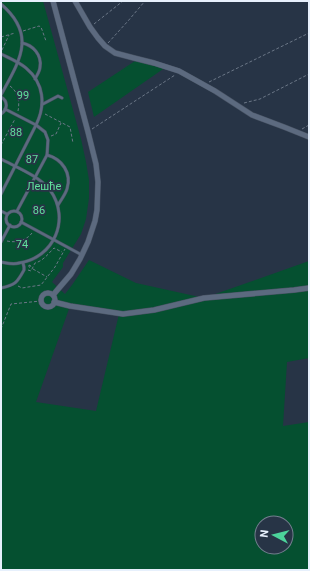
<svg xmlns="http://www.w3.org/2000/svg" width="310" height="571" font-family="Roboto,sans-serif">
<rect width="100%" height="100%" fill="#273446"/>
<g fill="#055030" fill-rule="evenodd">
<path d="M 1,1 L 43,1 L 81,139 L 86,162 L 89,180 L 89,198 L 86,219 L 81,234 L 63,263 L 63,267 L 52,282 L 65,294 L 72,285 L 89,260 L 136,283 L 204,298 L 309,261 L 309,358 L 287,362 L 283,426 L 309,422 L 309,570 L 1,570 ZM 70,306 L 119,314 L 96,411 L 36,402 ZM 262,523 L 286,523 L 286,547 L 262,547 Z"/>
<path d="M 138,59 L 166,67 L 94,117 L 88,92 Z"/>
</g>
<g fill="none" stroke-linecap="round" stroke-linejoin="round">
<g stroke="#475262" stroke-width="3.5">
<g id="service">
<path d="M 1,4 C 37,35 20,60 1,95"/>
<path d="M 22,43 C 33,45 42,55 40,67 C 40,71 37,75 35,79"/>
<path d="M 1,54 C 9,58 19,62 26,68 C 44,83 46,105 36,125 L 1,194"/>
<path d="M 1,97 C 8,101 8,109 1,114"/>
<path d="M 43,104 L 58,96 L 62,98"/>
<path d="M 5,109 L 36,125 L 45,132 L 48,140 L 47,155 L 17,211"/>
<path d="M 47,155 C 62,159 72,173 67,189 C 65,195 61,200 58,205"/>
<path d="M 1,159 C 16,167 39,176 50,190 C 71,219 54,258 19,263 C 13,265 7,263 1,262"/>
<path d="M 1,211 L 7,214"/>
<circle cx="14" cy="219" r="8"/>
<path d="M 21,222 L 82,255"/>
<path d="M 1,242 L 10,225"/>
<path d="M 1,288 C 15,285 17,283 24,270 L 24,267 L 23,263"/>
</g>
</g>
<g stroke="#475262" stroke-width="6">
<g id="minor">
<path d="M 53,1 L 88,132 L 96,164 L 98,182 L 97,210 L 95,221 L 88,242 L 80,259 L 71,274 L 53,295"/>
<path d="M 75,1 L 90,27 L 98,38 L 105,46 L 115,53 L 134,58 L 154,63 L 179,71 L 215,91 L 252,115 L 284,127 L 309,137"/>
<circle cx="48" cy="300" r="7"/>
<path d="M 54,302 L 70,306 L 123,314 L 154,310 L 204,298 L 294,290 L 309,288"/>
</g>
</g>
<g stroke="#6b7787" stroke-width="1" stroke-dasharray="3 2" stroke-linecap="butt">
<path d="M 94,24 L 123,1"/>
<path d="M 23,31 L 39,26 L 41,27 L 46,41"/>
<path d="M 1,37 L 15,33"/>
<path d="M 108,43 L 128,21 L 145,1"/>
<path d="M 2,50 L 9,35"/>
<path d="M 209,82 L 309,33"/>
<path d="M 10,86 C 18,92 20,101 18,111"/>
<path d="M 244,103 L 260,99 L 309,74"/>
<path d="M 45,114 L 70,127 L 73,143"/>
<path d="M 92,129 L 175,75"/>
<path d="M 302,129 L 309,125"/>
<path d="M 51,136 L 56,134 L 61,123"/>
<path d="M 1,145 L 15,119"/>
<path d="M 7,241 C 16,243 26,241 32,233"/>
<path d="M 29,265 L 31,266 L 30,268 L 29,267 Z"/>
<path d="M 33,269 L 47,277"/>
<path d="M 28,270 L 31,271 L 35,263 C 43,261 48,254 54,248 L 62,252"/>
<path d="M 18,286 L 22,288 L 41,285 L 55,267 L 65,249"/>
<path d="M 1,329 L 11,304 L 41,301"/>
</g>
<use href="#service" stroke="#5c6a7f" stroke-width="2.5"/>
<use href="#minor" stroke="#5c6a7f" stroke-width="5"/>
</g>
<g text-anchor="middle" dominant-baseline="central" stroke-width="3.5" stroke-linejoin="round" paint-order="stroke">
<g font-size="11" fill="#5fe19c" stroke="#273446">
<text x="23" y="95">99</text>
<text x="16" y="132">88</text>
<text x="32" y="159">87</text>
<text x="44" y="186">Лешће</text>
<text x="39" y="210">86</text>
<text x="22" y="244">74</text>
</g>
</g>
<rect width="310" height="571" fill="none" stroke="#e7f0fc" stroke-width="4"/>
<g transform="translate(274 535) rotate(277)"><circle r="19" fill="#273446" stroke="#747f8f"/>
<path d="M0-3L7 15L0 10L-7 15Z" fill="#4cd39b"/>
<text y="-6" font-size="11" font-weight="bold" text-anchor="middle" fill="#e7f0fc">N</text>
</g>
</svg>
